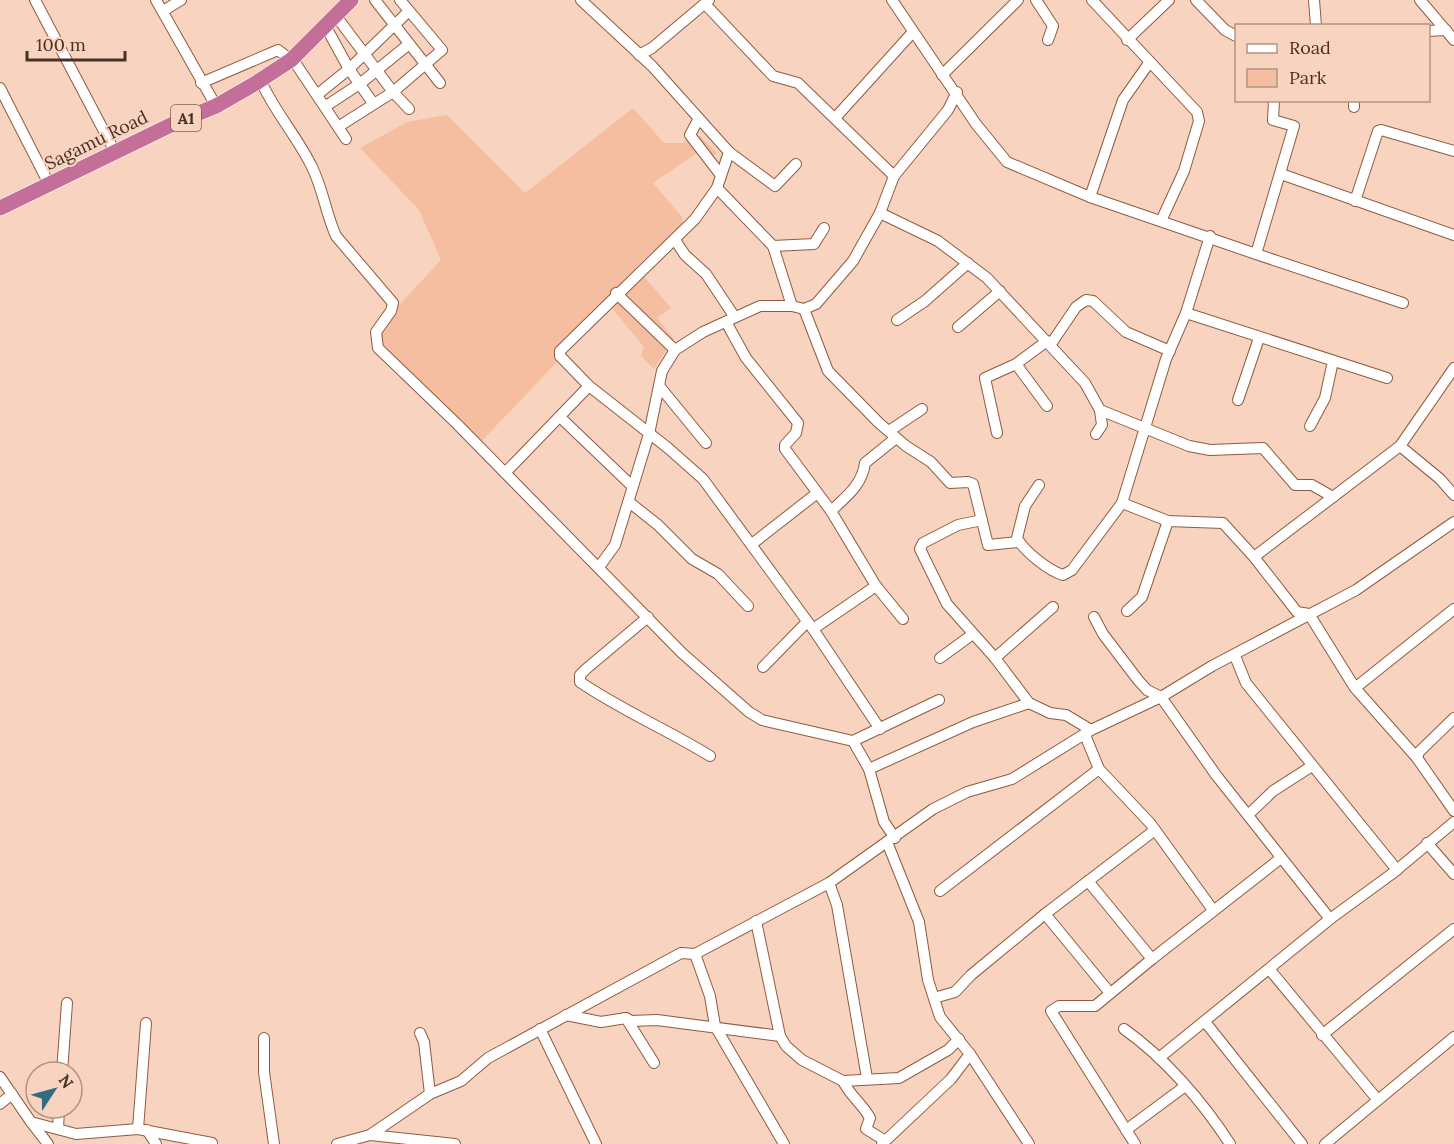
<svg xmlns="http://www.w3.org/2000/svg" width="1454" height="1144" font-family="Lora,serif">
<rect width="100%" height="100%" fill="#f8d4c0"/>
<path fill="#f6bea0" d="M 633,108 L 664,143 L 682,143 L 700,136 L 717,153 L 713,156 L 700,151 L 653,183 L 683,218 L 681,227 L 636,267 L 671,308 L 657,318 L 674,339 L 654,369 L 641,356 L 644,347 L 610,306 L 479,444 L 371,335 L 441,260 L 419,210 L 360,148 L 407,122 L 447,115 L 525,193 Z"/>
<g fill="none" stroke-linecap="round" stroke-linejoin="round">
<g stroke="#8f5b3e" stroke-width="12">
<g id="minor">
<path d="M 35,0 L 115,152"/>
<path d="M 156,0 L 216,106"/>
<path d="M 375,0 L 440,83"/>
<path d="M 581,0 L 652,66 L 729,152 L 717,188 L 695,219 L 560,351 L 560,356 L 589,386 L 668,448 L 703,479 L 813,629 L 876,586"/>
<path d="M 892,0 L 976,124 L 1007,162 L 1090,197 L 1256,254"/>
<path d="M 1036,0 L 1053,26 L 1048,40"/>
<path d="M 1092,0 L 1197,112 L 1199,121 L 1184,171 L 1161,221"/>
<path d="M 1196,0 L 1225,30 L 1236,36"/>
<path d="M 1314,0 L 1316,26"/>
<path d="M 1420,0 L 1454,40"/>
<path d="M 705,4 L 773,76 L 798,83 L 894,176"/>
<path d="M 163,11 L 181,0"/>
<path d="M 336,16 L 393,92 L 409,109"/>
<path d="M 326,27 L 349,69 L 373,103"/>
<path d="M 1428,31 L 1446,30"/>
<path d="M 1127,40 L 1169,0"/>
<path d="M 639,55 L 652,48 L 709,0"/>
<path d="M 942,75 L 1018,0"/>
<path d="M 260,79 C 273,110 297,136 312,167 C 323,189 326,214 336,236 L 393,303 L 391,311 L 376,332 L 378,348 L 457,424 L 682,653 L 749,712 L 762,720 L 853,741 L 869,769 L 884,822 L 895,838"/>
<path d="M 201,83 L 278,50 L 296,64 L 346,139"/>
<path d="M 0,88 L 49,184"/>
<path d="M 318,94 L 349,69 L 409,11"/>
<path d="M 1274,100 L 1273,120 L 1294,126 L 1256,254 L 1403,303"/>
<path d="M 326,106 L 361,83 L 409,44"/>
<path d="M 1354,107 L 1354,100"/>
<path d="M 836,117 L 912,33"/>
<path d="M 698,120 L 690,135 L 720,174"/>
<path d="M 338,127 L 393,92 L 442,50 L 400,0"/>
<path d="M 729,152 L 775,186 L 796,164"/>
<path d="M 1281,174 L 1454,235"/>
<path d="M 717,188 L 773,246 L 792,306"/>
<path d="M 1090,197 L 1123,100 L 1149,63"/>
<path d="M 1355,201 L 1378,131 L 1381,130 L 1454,151"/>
<path d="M 880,213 L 938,241 L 987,278 L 1085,383 L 1100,410 L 1189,446 L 1210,450 L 1263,448 L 1295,485 L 1312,485 L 1333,497"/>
<path d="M 1210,236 L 1186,313 L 1166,359 L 1122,503 L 1168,521 L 1223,523 L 1254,557 L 1297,612 L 1309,614 L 1355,688 L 1417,758 L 1454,811"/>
<path d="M 675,240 L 685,255 L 706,274 L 734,316"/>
<path d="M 773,246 L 814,244 L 824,228"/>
<path d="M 616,293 L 675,350"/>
<path d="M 804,309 L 828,371 L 879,423 L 906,446 L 931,462 L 950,483 L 968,482 L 973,484 L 988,545 L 1019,542"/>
<path d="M 1186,313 L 1387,378"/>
<path d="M 897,320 L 925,301 L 968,263"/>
<path d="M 726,322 L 746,358 L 798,423 L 796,433 L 785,445 L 785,449 L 831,511"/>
<path d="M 958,327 L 1000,291"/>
<path d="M 1051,344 L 1076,307 L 1086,300 L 1093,301 L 1126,332 L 1170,351"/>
<path d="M 1016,364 L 1047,406"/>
<path d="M 660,387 L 706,443"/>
<path d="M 1238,400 L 1259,338"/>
<path d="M 560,417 L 632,486"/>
<path d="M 1310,426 L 1325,398 L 1333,361"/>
<path d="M 889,431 L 922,409"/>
<path d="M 997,433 L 985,378 L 1016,364 L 1047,341"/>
<path d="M 1096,434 L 1102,425 L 1100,410"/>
<path d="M 896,438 L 865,463 C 862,485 847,496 831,511 L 876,586 L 903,619"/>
<path d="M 1400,446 L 1440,479 L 1454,495"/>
<path d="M 505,473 L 589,386"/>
<path d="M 1039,485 L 1025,506 L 1017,538 C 1024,551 1049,571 1063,575 L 1072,570 L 1122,503"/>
<path d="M 629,502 L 658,525 L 692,559 L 718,574 L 748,606"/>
<path d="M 982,520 L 958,525 L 923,543 L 920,549 L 947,604 L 995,658 L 1029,703 L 1050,713 L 1066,715 L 1091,730"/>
<path d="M 752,544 L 816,494"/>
<path d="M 1254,557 L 1400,446 L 1454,368"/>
<path d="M 599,567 L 615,545 L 649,434 L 662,371 L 675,350 L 703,332 L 760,306 L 792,306 L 804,309 L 816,304 L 853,261 L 880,213 L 894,176 L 948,110 L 957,92"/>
<path d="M 1127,611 L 1142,597 L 1168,521"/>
<path d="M 648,617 L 586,669 L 580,675 L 580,682 C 621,710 668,730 710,756"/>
<path d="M 1094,617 L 1103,634 L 1138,680 L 1147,690 L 1161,697 L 1216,775 L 1330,919 L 1159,1058"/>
<path d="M 813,629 L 880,729"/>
<path d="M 1235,656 L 1246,683 L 1397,870"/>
<path d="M 940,658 L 973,634"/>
<path d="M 995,658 L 1053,607"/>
<path d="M 763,667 L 807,622"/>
<path d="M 1355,688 L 1454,609"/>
<path d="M 1085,735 L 1099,769 L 1150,823 L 1213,910"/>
<path d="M 853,741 L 939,700"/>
<path d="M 1417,758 L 1419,752 L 1454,718"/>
<path d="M 869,769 L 973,722 L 1029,703"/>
<path d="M 1248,815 L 1273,791 L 1312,766"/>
<path d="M 887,842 L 919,922 L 928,980 L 940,1017 L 970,1054 L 1029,1144"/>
<path d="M 1427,843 L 1454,874"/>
<path d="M 1088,881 L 1152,959"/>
<path d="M 829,883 L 837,905 L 867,1078"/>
<path d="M 940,891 L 1099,769"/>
<path d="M 1045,914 L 1110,993"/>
<path d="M 1330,919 L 1393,873 L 1454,822"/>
<path d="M 756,921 L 780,1036 L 786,1046 L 802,1060 L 843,1081 L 899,1078 L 948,1050 L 959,1039"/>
<path d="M 695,954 L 710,996 L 715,1026 L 784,1144"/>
<path d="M 1270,970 L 1377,1099"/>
<path d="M 934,998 L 955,992 L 971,975 L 1045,914 L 1155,830"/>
<path d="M 566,1015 L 601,1022 L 626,1018 L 631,1021 L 657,1020 L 780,1036"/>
<path d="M 626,1018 L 654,1063"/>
<path d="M 1206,1023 L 1302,1144"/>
<path d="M 540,1029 L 596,1144"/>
<path d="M 1124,1029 C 1165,1058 1203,1102 1230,1144"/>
<path d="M 420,1033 L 424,1042 L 430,1094"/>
<path d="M 1322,1035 L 1454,929"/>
<path d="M 264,1038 L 264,1072 L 274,1144"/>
<path d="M 62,1072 L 67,1003"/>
<path d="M 0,1077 L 31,1122 L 76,1134 L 138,1129 L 212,1143"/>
<path d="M 843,1081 C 850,1096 862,1103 870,1118 L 866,1129 L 884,1140"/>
<path d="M 0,1104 L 12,1094"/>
<path d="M 31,1122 L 48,1144"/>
<path d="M 58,1129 L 59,1108"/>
<path d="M 138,1129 L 146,1023"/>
<path d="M 147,1130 L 156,1144"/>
<path d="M 1126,1130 L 1184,1087"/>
<path d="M 370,1135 L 455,1144"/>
<path d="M 337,1144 L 370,1135 L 430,1094 L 461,1081 L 488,1058 L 681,953 L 695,954 L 829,883 L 933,809 L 967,792 L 1012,779 L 1091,730 L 1161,697 L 1212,666 L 1356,590 L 1454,522"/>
<path d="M 882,1144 L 951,1079 L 970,1054"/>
<path d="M 1135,1144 L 1051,1011 L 1059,1006 L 1095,1006 L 1152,959 L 1281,858"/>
<path d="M 1325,1144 L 1454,1037"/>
</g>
</g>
<g stroke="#fff" stroke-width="16">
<path id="highway" d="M 0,208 L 177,122 L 216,106 L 256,83 L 291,60 L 351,0"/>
</g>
<use href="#minor" stroke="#fff" stroke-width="10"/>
<use href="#highway" stroke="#c46f99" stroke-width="15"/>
</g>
<g text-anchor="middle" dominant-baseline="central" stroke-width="4.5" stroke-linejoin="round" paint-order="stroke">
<rect fill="#f8d4c0" stroke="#7d6253" stroke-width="1.5" x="171" y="105" width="30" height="26" rx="4.5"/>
<g font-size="16" font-weight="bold" fill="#483124">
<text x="186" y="118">A1</text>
</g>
<g font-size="18" fill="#483124" stroke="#f8d4c0">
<text transform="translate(96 140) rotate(-26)">Sagamu Road</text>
</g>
</g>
<rect x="1235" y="24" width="195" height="78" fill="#f8d4c0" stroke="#b29382" stroke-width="1.5"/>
<rect x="1247" y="44" width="30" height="9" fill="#ffffff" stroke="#b29382" stroke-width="1.5"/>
<text x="1289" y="54" font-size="18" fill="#483124">Road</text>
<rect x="1247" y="69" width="30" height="18" fill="#f6bea0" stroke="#b29382" stroke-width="1.5"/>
<text x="1289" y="84" font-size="18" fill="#483124">Park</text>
<g transform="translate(54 1090) rotate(54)"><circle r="28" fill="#f8d4c0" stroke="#b29382" stroke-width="1.5"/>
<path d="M0-4.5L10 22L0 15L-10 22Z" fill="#326b84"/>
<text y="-9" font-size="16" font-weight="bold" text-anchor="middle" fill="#483124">N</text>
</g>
<path d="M27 51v9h98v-9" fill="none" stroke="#483124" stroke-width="3"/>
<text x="36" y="51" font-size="18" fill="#483124" stroke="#f8d4c0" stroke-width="4.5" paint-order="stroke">100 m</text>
</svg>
